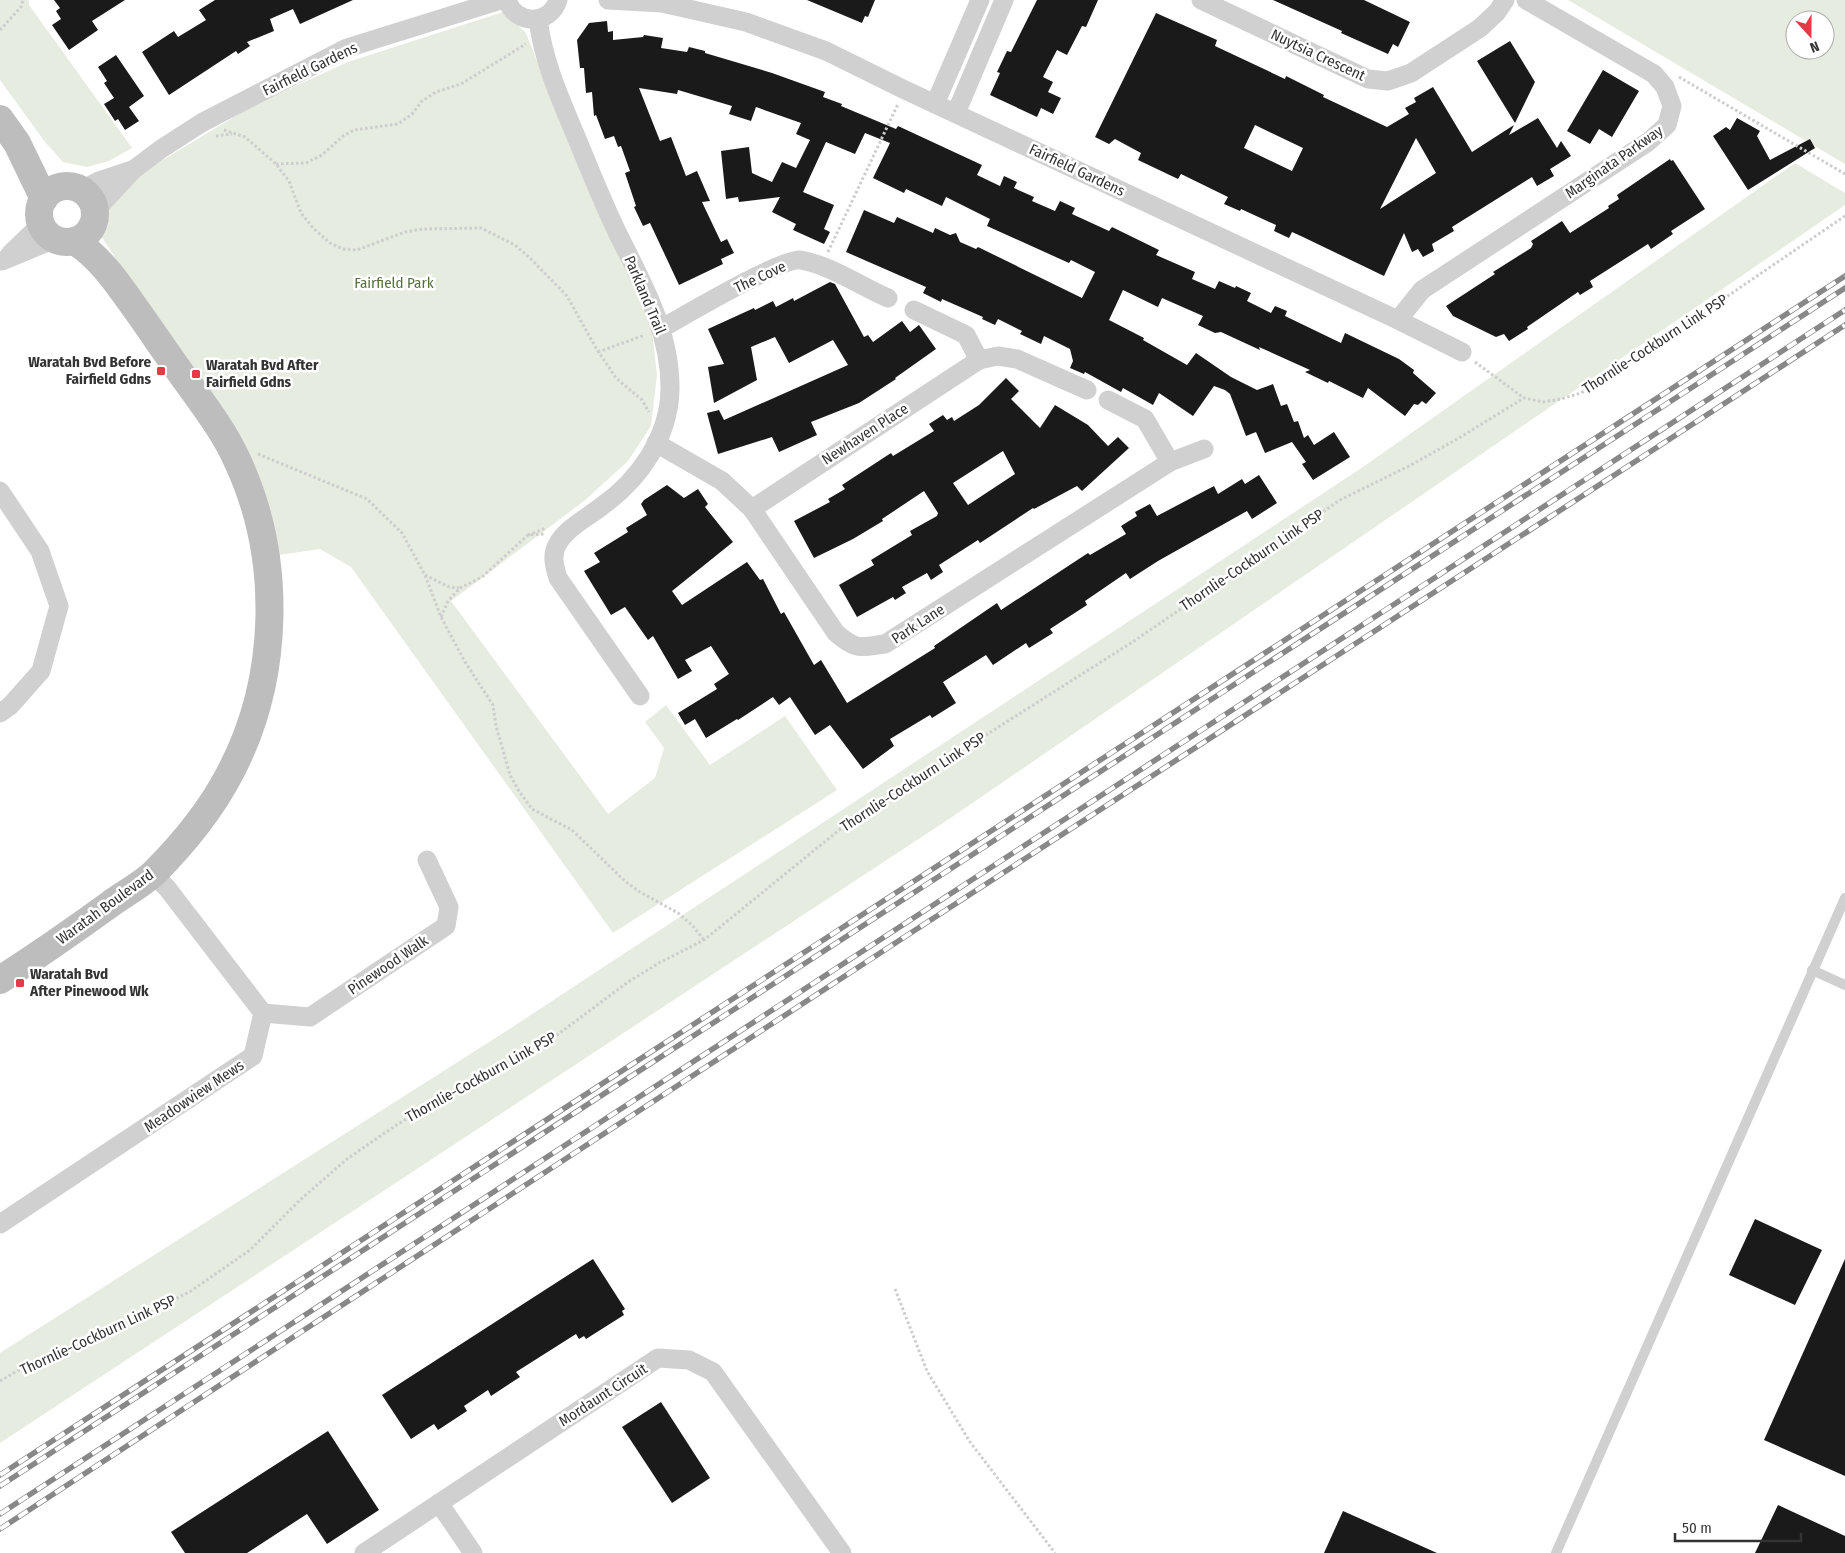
<svg xmlns="http://www.w3.org/2000/svg" width="1845" height="1553" font-family="'Fira Sans Condensed',sans-serif">
<rect width="100%" height="100%" fill="#fff"/>
<g fill="#e6ecdf" fill-rule="evenodd">
<path d="M 0,0 L 29,0 L 29,5 L 132,148 L 109,161 L 87,167 L 63,162 L 45,142 L 0,80 Z"/>
<path d="M 1568,0 L 1845,0 L 1845,164 ZM 1795,20 L 1825,20 L 1825,50 L 1795,50 Z"/>
<path d="M 503,12 L 526,33 L 550,94 L 624,263 L 652,330 L 657,375 L 651,426 L 628,461 L 584,501 L 451,601 L 608,814 L 655,778 L 664,748 L 645,722 L 666,705 L 710,765 L 785,716 L 837,790 L 613,933 L 351,567 L 320,549 L 279,555 L 248,458 L 99,233 L 103,196 L 254,105 L 348,62 Z"/>
<path d="M 1795,163 L 1845,193 L 1845,205 L 952,817 L 0,1443 L 0,1353 L 508,1030 L 1363,467 Z"/>
</g>
<g fill="#1a1a1a" fill-rule="evenodd">
<path d="M 54,0 L 125,0 L 92,21 L 98,30 L 69,50 L 52,25 L 61,19 L 56,11 L 60,8 Z"/>
<path d="M 215,0 L 353,0 L 300,24 L 293,9 L 270,19 L 274,31 L 247,42 L 250,46 L 238,54 L 236,51 L 169,95 L 142,52 L 174,31 L 178,37 L 206,20 L 199,10 Z"/>
<path d="M 807,0 L 875,0 L 868,17 L 865,16 L 862,23 Z"/>
<path d="M 1037,0 L 1098,0 L 1086,27 L 1082,26 L 1067,55 L 1057,50 L 1043,77 L 1053,82 L 1048,92 L 1061,98 L 1053,114 L 1041,108 L 1037,117 L 990,95 L 1000,73 L 997,72 L 1007,51 L 1011,52 Z"/>
<path d="M 1273,0 L 1364,0 L 1410,22 L 1398,47 L 1393,44 L 1388,54 L 1341,33 L 1342,31 Z"/>
<path d="M 1156,13 L 1217,40 L 1215,46 L 1285,79 L 1286,76 L 1324,95 L 1323,97 L 1387,127 L 1409,114 L 1405,108 L 1416,102 L 1414,98 L 1433,87 L 1472,152 L 1514,125 L 1509,135 L 1538,118 L 1557,148 L 1561,141 L 1571,156 L 1550,169 L 1554,176 L 1537,186 L 1532,177 L 1452,227 L 1454,231 L 1432,244 L 1434,251 L 1423,257 L 1418,249 L 1412,252 L 1404,233 L 1384,276 L 1303,237 L 1292,232 L 1289,238 L 1274,231 L 1276,225 L 1241,209 L 1240,211 L 1224,204 L 1228,197 L 1181,174 L 1178,179 L 1138,160 L 1141,153 L 1115,139 L 1109,144 L 1095,137 ZM 1255,125 L 1303,148 L 1292,171 L 1244,148 ZM 1416,138 L 1436,173 L 1380,209 L 1415,140 Z"/>
<path d="M 607,21 L 608,32 L 613,31 L 613,40 L 643,37 L 644,35 L 663,38 L 661,48 L 687,52 L 689,47 L 705,51 L 705,53 L 772,73 L 825,92 L 823,97 L 842,104 L 841,106 L 896,129 L 898,126 L 982,165 L 977,175 L 1000,186 L 1004,176 L 1017,182 L 1014,188 L 1034,197 L 1032,201 L 1055,211 L 1060,201 L 1075,208 L 1072,214 L 1109,231 L 1112,227 L 1159,250 L 1156,255 L 1195,272 L 1192,279 L 1215,289 L 1219,281 L 1235,288 L 1236,286 L 1251,293 L 1247,301 L 1271,313 L 1275,306 L 1287,311 L 1285,316 L 1341,343 L 1345,333 L 1399,359 L 1414,370 L 1413,373 L 1436,393 L 1426,404 L 1422,401 L 1418,405 L 1414,404 L 1405,416 L 1368,388 L 1363,398 L 1329,381 L 1328,383 L 1305,372 L 1310,370 L 1259,347 L 1260,350 L 1221,332 L 1215,333 L 1198,325 L 1203,316 L 1162,298 L 1158,307 L 1123,290 L 1109,320 L 1144,338 L 1143,340 L 1187,365 L 1196,353 L 1231,377 L 1257,390 L 1273,384 L 1281,406 L 1287,404 L 1294,422 L 1298,421 L 1304,438 L 1308,435 L 1314,445 L 1334,432 L 1350,457 L 1313,480 L 1302,464 L 1306,462 L 1292,442 L 1265,453 L 1256,432 L 1246,436 L 1230,394 L 1225,390 L 1214,386 L 1193,416 L 1159,393 L 1153,405 L 1123,388 L 1121,392 L 1085,372 L 1084,374 L 1070,368 L 1073,361 L 1070,349 L 1044,336 L 1041,344 L 1020,334 L 1022,331 L 998,319 L 995,325 L 982,319 L 983,317 L 942,299 L 941,302 L 923,293 L 926,287 L 846,252 L 864,210 L 894,223 L 897,217 L 933,233 L 935,228 L 950,235 L 956,233 L 960,242 L 976,249 L 978,247 L 1082,298 L 1095,272 L 1071,260 L 1069,263 L 987,226 L 990,219 L 946,197 L 942,206 L 906,189 L 904,193 L 873,178 L 890,143 L 865,133 L 855,154 L 826,142 L 803,192 L 834,205 L 824,229 L 830,232 L 824,244 L 793,230 L 796,224 L 772,212 L 780,197 L 739,202 L 738,197 L 726,199 L 721,151 L 749,147 L 752,173 L 772,182 L 782,162 L 796,168 L 810,140 L 796,134 L 801,123 L 756,107 L 751,121 L 729,114 L 732,106 L 678,90 L 677,94 L 639,88 L 660,141 L 671,137 L 686,176 L 697,171 L 710,201 L 702,202 L 721,242 L 727,239 L 734,253 L 721,259 L 723,264 L 679,285 L 650,223 L 643,226 L 634,207 L 636,206 L 625,173 L 630,171 L 621,146 L 618,147 L 614,136 L 605,139 L 596,115 L 594,116 L 592,92 L 586,93 L 584,68 L 580,68 L 577,40 L 589,23 Z"/>
<path d="M 1510,41 L 1535,82 L 1515,123 L 1477,61 Z"/>
<path d="M 116,55 L 144,96 L 129,107 L 139,121 L 125,130 L 118,119 L 115,121 L 104,104 L 114,98 L 104,83 L 107,81 L 98,67 Z"/>
<path d="M 1603,70 L 1639,91 L 1612,137 L 1599,129 L 1590,144 L 1567,131 Z"/>
<path d="M 1737,118 L 1760,131 L 1757,136 L 1770,160 L 1810,139 L 1815,148 L 1748,190 L 1713,136 L 1726,127 L 1730,130 Z"/>
<path d="M 1670,159 L 1671,161 L 1673,160 L 1705,209 L 1671,231 L 1673,234 L 1651,249 L 1648,244 L 1590,281 L 1593,287 L 1580,295 L 1578,292 L 1527,327 L 1528,329 L 1509,341 L 1504,334 L 1496,337 L 1453,316 L 1446,306 L 1495,274 L 1493,272 L 1531,248 L 1533,244 L 1531,241 L 1562,221 L 1570,233 L 1609,208 L 1608,206 L 1619,199 L 1617,195 Z"/>
<path d="M 830,282 L 835,284 L 864,337 L 868,335 L 873,342 L 902,321 L 910,332 L 919,325 L 936,349 L 895,378 L 896,379 L 859,403 L 811,422 L 817,435 L 779,452 L 772,437 L 718,454 L 707,413 L 719,410 L 724,420 L 848,365 L 833,340 L 789,363 L 775,337 L 751,347 L 757,380 L 714,403 L 708,367 L 724,364 L 708,329 L 754,308 L 755,310 L 773,301 L 776,307 L 793,298 L 794,301 Z"/>
<path d="M 1006,378 L 1019,391 L 1011,399 L 1040,428 L 1055,405 L 1088,425 L 1108,446 L 1118,437 L 1129,448 L 1082,491 L 1077,486 L 1034,509 L 1033,508 L 980,543 L 978,540 L 939,565 L 943,572 L 931,580 L 927,573 L 902,587 L 906,593 L 895,600 L 893,597 L 857,617 L 839,585 L 874,565 L 871,560 L 912,535 L 910,531 L 937,516 L 938,513 L 924,491 L 882,519 L 883,521 L 853,539 L 814,558 L 794,521 L 830,502 L 828,499 L 845,489 L 842,485 L 891,453 L 893,456 L 934,431 L 929,424 L 943,415 L 947,420 L 952,417 L 954,421 L 979,405 ZM 1003,451 L 1015,474 L 968,505 L 953,483 Z"/>
<path d="M 1259,475 L 1277,503 L 1252,519 L 1247,511 L 1158,561 L 1130,579 L 1126,573 L 1085,601 L 1087,605 L 1050,629 L 1053,633 L 1029,648 L 1026,643 L 993,665 L 986,655 L 943,682 L 956,703 L 932,718 L 930,715 L 890,739 L 894,746 L 863,769 L 830,725 L 815,735 L 790,697 L 779,705 L 773,697 L 738,720 L 737,719 L 706,738 L 695,719 L 685,725 L 678,713 L 717,689 L 714,684 L 729,674 L 711,646 L 685,660 L 692,671 L 678,679 L 653,636 L 648,640 L 625,607 L 611,615 L 584,571 L 600,562 L 594,553 L 628,532 L 626,528 L 647,515 L 641,504 L 644,500 L 667,485 L 684,498 L 698,489 L 708,504 L 705,507 L 733,542 L 672,591 L 682,605 L 747,562 L 760,580 L 763,579 L 781,614 L 784,612 L 814,665 L 821,660 L 847,703 L 935,648 L 934,646 L 997,603 L 1001,610 L 1088,553 L 1090,555 L 1126,534 L 1121,526 L 1137,516 L 1135,512 L 1150,504 L 1157,516 L 1214,486 L 1218,494 L 1242,479 L 1245,484 Z"/>
<path d="M 1755,1219 L 1822,1250 L 1795,1305 L 1729,1275 Z"/>
<path d="M 593,1259 L 625,1309 L 622,1311 L 624,1315 L 586,1339 L 584,1336 L 579,1339 L 576,1334 L 516,1372 L 520,1377 L 491,1396 L 488,1390 L 464,1406 L 467,1411 L 438,1430 L 434,1424 L 411,1439 L 382,1395 Z"/>
<path d="M 1845,1259 L 1845,1476 L 1764,1440 Z"/>
<path d="M 661,1402 L 710,1478 L 672,1503 L 622,1427 Z"/>
<path d="M 328,1431 L 379,1510 L 327,1544 L 307,1514 L 247,1553 L 185,1553 L 171,1532 Z"/>
<path d="M 1778,1505 L 1845,1536 L 1845,1553 L 1755,1553 Z"/>
<path d="M 1343,1511 L 1437,1553 L 1324,1553 Z"/>
</g>
<g fill="none" stroke-linecap="round" stroke-linejoin="round">
<g stroke="#cdcdcd" stroke-width="3" stroke-dasharray="2.5 2.5" stroke-linecap="butt">
<path d="M 0,30 L 21,7 L 23,0"/>
<path d="M 1679,77 L 1845,174"/>
<path d="M 224,130 L 245,137 L 276,164 L 289,181 L 301,213 L 313,228 L 330,243 L 343,249 L 357,250 L 405,232 L 423,229 L 481,228 L 515,245 L 530,258 L 567,296 L 596,348 L 616,378 L 642,400 L 649,412"/>
<path d="M 216,136 L 232,134"/>
<path d="M 276,164 L 306,163 L 322,155 L 343,136 L 354,130 L 398,124 L 412,114 L 422,101 L 436,92 L 461,84 L 526,44"/>
<path d="M 828,252 L 898,104"/>
<path d="M 598,352 L 645,335"/>
<path d="M 1475,362 L 1524,398"/>
<path d="M 258,454 L 367,499 L 402,533 L 425,575 L 441,617 L 465,662 L 493,705 L 496,726 L 510,775 L 519,791 L 532,809 L 572,830 L 626,882 L 640,892 L 678,913 L 692,925 L 704,940"/>
<path d="M 528,535 L 546,528"/>
<path d="M 425,575 L 449,587 L 459,588"/>
<path d="M 441,617 L 448,601 L 460,588 L 482,577 L 528,535 L 544,534"/>
<path d="M 895,1289 L 927,1371 L 970,1442 L 1055,1553"/>
<path d="M 0,1381 L 24,1367 L 116,1329 L 191,1291 L 250,1250 L 300,1200 L 347,1159 L 395,1126 L 467,1082 L 523,1056 L 557,1035 L 628,982 L 659,963 L 704,940 L 849,822 L 1134,641 L 1340,500 L 1411,465 L 1459,438 L 1524,398 L 1543,402 L 1561,399 L 1581,393 L 1606,379 L 1845,216"/>
</g>
<g stroke="#d0d0d0" stroke-width="10">
<path d="M 1812,970 L 1845,985"/>
<path d="M 1556,1553 L 1845,898"/>
</g>
<g stroke="#d0d0d0" stroke-width="19">
<path d="M 507,0 C 515,25 550,26 558,0"/>
<path d="M 608,0 L 662,3 L 746,22 L 826,51 L 905,90 L 1398,320 L 1462,352"/>
<path d="M 1201,0 L 1368,79 L 1388,81 L 1411,73 L 1480,28 L 1497,12 L 1505,0"/>
<path d="M 538,19 C 543,60 559,96 575,134 C 589,168 602,201 618,234 C 643,284 671,333 670,390 C 669,437 639,480 602,506 C 587,518 566,528 557,545 C 551,556 555,568 558,578 L 640,696"/>
<path d="M 935,104 L 980,0"/>
<path d="M 956,113 L 1004,0"/>
<path d="M 82,190 L 99,181 L 132,170"/>
<path d="M 95,211 L 133,170 L 161,149 L 203,122 L 347,48 L 501,0"/>
<path d="M 10,254 L 41,224"/>
<path d="M 2,261 L 55,239"/>
<path d="M 914,310 L 966,335 L 979,360"/>
<path d="M 1398,320 L 1422,290 L 1648,142 L 1667,125 L 1672,106 L 1665,87 L 1654,74 L 1526,0"/>
<path d="M 662,328 C 684,316 783,257 801,260 C 832,266 860,286 888,298"/>
<path d="M 1108,400 L 1145,419 L 1170,462"/>
<path d="M 656,443 L 722,481 L 752,509 L 836,633 C 857,651 860,647 885,644 L 1170,462 L 1204,449"/>
<path d="M 0,491 L 40,551 L 59,606 L 41,671 L 10,706 L 0,713"/>
<path d="M 752,509 L 979,360 L 998,356 L 1017,359 L 1087,390"/>
<path d="M 263,1013 L 310,1017 L 446,926 L 449,907 L 427,860"/>
<path d="M 0,1224 L 253,1056 L 263,1013 L 167,888 L 153,874"/>
<path d="M 439,1503 L 473,1553"/>
<path d="M 364,1553 L 658,1358 L 689,1360 L 713,1372 L 842,1553"/>
</g>
<g stroke="#bdbdbd" stroke-width="28">
<path d="M 0,119 L 17,143 L 44,199"/>
<circle cx="67" cy="214" r="28"/>
<path d="M 0,980 C 37,956 73,931 109,905 C 124,894 141,885 154,873 C 183,844 210,811 229,775 C 280,680 283,558 237,460 C 225,433 206,408 188,383 C 171,360 155,336 138,312 C 120,287 101,257 74,241"/>
</g>
<g stroke="#888" stroke-width="5.5">
<g id="rail">
<path d="M 0,1475 L 1845,276"/>
<path d="M 0,1486 L 1845,288"/>
<path d="M 0,1514 L 1845,310"/>
<path d="M 0,1529 L 903,938 L 1845,325"/>
</g>
</g>
<use href="#rail" stroke="#fff" stroke-width="4" stroke-dasharray="11" stroke-linecap="butt"/>
</g>
<g fill="#e63946" stroke="#fff" stroke-width="2">
<rect x="156" y="366" width="10" height="10" rx="2.5"/>
<rect x="191" y="369" width="10" height="10" rx="2.5"/>
<rect x="15" y="978" width="10" height="10" rx="2.5"/>
</g>
<g text-anchor="middle" dominant-baseline="central" stroke-width="5" stroke-linejoin="round" paint-order="stroke">
<g font-size="15" fill="#333" stroke="#fff">
<text transform="translate(1318 55) rotate(25)">Nuytsia Crescent</text>
<text transform="translate(310 69) rotate(-26)">Fairfield Gardens</text>
<text transform="translate(1614 162) rotate(-35)">Marginata Parkway</text>
<text transform="translate(1077 170) rotate(25)">Fairfield Gardens</text>
<text transform="translate(760 277) rotate(-25)">The Cove</text>
<text transform="translate(645 295) rotate(67)">Parkland Trail</text>
<text transform="translate(1655 344) rotate(-33)">Thornlie-Cockburn Link PSP</text>
<text transform="translate(865 434) rotate(-33)">Newhaven Place</text>
<text transform="translate(1252 560) rotate(-34)">Thornlie-Cockburn Link PSP</text>
<text transform="translate(918 624) rotate(-33)">Park Lane</text>
<text transform="translate(913 782) rotate(-33)">Thornlie-Cockburn Link PSP</text>
<text transform="translate(105 907) rotate(-36)">Waratah Boulevard</text>
<text transform="translate(388 965) rotate(-34)">Pinewood Walk</text>
<text transform="translate(481 1077) rotate(-29)">Thornlie-Cockburn Link PSP</text>
<text transform="translate(194 1096) rotate(-34)">Meadowview Mews</text>
<text transform="translate(98 1335) rotate(-25)">Thornlie-Cockburn Link PSP</text>
<text transform="translate(603 1395) rotate(-33)">Mordaunt Circuit</text>
</g>
<g font-size="15" fill="#56703f" stroke="#fff">
<text x="394" y="283">Fairfield Park</text>
</g>
<g font-size="15" font-weight="bold" fill="#333" stroke="#fff" text-anchor="start">
<text x="151" y="362" text-anchor="end">Waratah Bvd Before<tspan x="151" dy="17">Fairfield Gdns</tspan></text>
<text x="206" y="365">Waratah Bvd After<tspan x="206" dy="17">Fairfield Gdns</tspan></text>
<text x="30" y="974">Waratah Bvd<tspan x="30" dy="17">After Pinewood Wk</tspan></text>
</g>
</g>
<g transform="translate(1810 35) rotate(159)"><circle r="24" fill="#ffffff" stroke="#adadad"/>
<path d="M0-4L9 19L0 12L-9 19Z" fill="#e63946"/>
<text y="-8" font-size="14" font-weight="bold" text-anchor="middle" fill="#333333">N</text>
</g>
<path d="M1675 1533v8h126v-8" fill="none" stroke="#333333" stroke-width="2.5"/>
<text x="1682" y="1533" font-size="15" fill="#333333" stroke="#ffffff" stroke-width="4" paint-order="stroke">50 m</text>
</svg>
